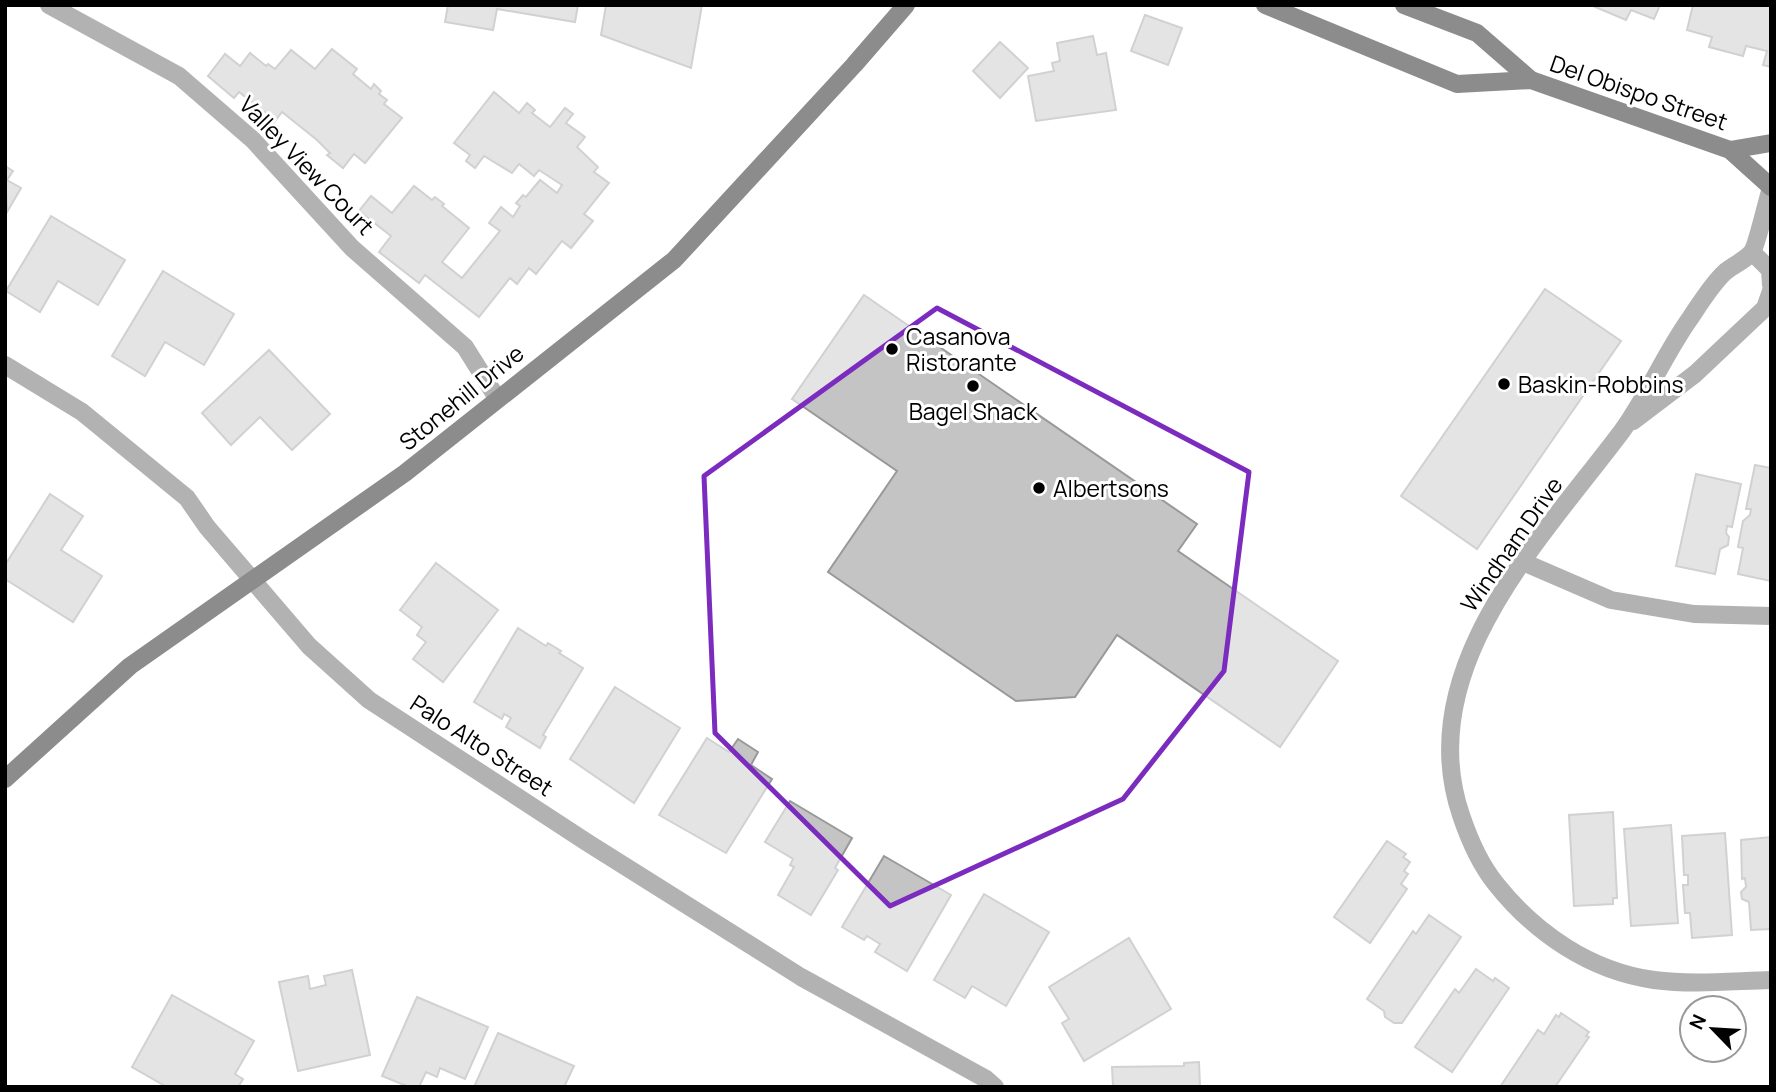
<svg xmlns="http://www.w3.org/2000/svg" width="1776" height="1092" font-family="Manrope,sans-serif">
<rect width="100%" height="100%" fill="#fff"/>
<g fill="#c4c4c4" stroke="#999" stroke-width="2">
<path d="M 448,5 L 578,5 L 575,22 L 497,9 L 493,30 L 445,22 Z"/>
<path d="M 606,5 L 702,5 L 691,68 L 601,35 Z"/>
<path d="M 1660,5 L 1654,19 L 1631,10 L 1626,20 L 1593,6 Z"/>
<path d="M 1693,5 L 1771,5 L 1771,67 L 1763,65 L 1767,51 L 1746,46 L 1743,56 L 1709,47 L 1712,37 L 1687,30 Z"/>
<path d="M 1145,15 L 1182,28 L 1168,65 L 1131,51 Z"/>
<path d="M 1093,36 L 1097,55 L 1106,53 L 1116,110 L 1036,121 L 1028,76 L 1054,71 L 1052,63 L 1060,61 L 1057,43 Z"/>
<path d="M 1000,42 L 1028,68 L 1000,98 L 973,71 Z"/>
<path d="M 332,49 L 357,69 L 353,74 L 371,89 L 374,84 L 381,91 L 379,94 L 387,100 L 384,104 L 402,118 L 365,163 L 354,154 L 343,168 L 327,155 L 330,153 L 317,140 L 282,112 L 272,125 L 263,118 L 267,114 L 239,92 L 234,98 L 208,76 L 225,54 L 240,66 L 250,53 L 266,66 L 268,64 L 275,69 L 291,50 L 315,69 Z"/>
<path d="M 494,92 L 519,113 L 527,103 L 535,110 L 532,113 L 550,127 L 565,108 L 573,114 L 566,123 L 585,137 L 577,147 L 598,167 L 594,172 L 609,183 L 584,214 L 593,221 L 571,248 L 562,241 L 536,274 L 529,268 L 517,284 L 510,278 L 479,317 L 425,275 L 419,283 L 379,252 L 391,236 L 359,211 L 371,196 L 392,213 L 414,186 L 432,200 L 435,197 L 444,204 L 442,206 L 469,228 L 442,262 L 462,278 L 500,231 L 489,223 L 501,207 L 513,217 L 520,206 L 516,203 L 523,195 L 526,197 L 540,180 L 557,193 L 562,185 L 539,170 L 534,176 L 519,164 L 512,173 L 484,156 L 475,168 L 466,161 L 470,155 L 454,143 Z"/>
<path d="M 5,166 L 13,171 L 7,180 L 21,188 L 7,212 Z"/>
<path d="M 51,216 L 125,260 L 98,305 L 58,281 L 40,312 L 6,291 Z"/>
<path d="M 163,271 L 234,314 L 204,365 L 165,342 L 145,376 L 112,356 Z"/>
<path d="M 1545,289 L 1621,341 L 1477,549 L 1401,496 Z"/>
<path d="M 864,295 L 1197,524 L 1178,551 L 1338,661 L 1280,747 L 1117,635 L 1075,697 L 1016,701 L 828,572 L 897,471 L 792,399 Z"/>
<path d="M 269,350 L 330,414 L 292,450 L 260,417 L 231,445 L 202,413 Z"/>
<path d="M 1755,465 L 1771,468 L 1771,581 L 1738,574 L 1743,548 L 1738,547 L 1743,521 L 1750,515 L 1751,509 L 1746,509 Z"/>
<path d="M 1696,474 L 1741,484 L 1732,527 L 1727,526 L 1726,533 L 1729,537 L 1728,545 L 1720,549 L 1715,574 L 1676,566 Z"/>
<path d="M 50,494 L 83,516 L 61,550 L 102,576 L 73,622 L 5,579 L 5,565 Z"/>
<path d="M 436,563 L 498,610 L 443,682 L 413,659 L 426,642 L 417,635 L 422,627 L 400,610 Z"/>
<path d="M 518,628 L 546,646 L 548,643 L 561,651 L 559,653 L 583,668 L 543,735 L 546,737 L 540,748 L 506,727 L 511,718 L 504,714 L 502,719 L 474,702 Z"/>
<path d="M 615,687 L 680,728 L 634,803 L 570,759 Z"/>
<path d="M 707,738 L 729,752 L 738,739 L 758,752 L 751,765 L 772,779 L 726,853 L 659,815 Z"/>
<path d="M 790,801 L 852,838 L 835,868 L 838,870 L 811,915 L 778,895 L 794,867 L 790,865 L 793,859 L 765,842 Z"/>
<path d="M 1613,812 L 1617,898 L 1613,898 L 1613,904 L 1574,906 L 1569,815 Z"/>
<path d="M 1671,825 L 1678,923 L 1631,926 L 1624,829 Z"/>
<path d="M 1725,833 L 1732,935 L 1692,938 L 1690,913 L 1685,913 L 1683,885 L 1688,885 L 1688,875 L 1684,875 L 1682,836 Z"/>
<path d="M 1771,837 L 1771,929 L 1751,930 L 1749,902 L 1742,899 L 1741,892 L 1746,887 L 1745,878 L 1742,879 L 1741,840 Z"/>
<path d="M 1387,841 L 1406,854 L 1403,857 L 1410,862 L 1404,871 L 1408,874 L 1401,884 L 1407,889 L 1370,943 L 1334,917 Z"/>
<path d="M 884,856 L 951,895 L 907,971 L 875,952 L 880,944 L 867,936 L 864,940 L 842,927 Z"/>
<path d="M 984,894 L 1049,932 L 1006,1006 L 972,986 L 965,998 L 934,980 Z"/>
<path d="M 1429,915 L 1461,937 L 1402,1023 L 1394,1023 L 1385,1017 L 1384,1011 L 1367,999 L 1413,931 L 1416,934 Z"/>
<path d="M 1129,938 L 1171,1009 L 1084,1061 L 1062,1023 L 1069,1019 L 1049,987 Z"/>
<path d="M 1476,969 L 1493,981 L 1495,978 L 1509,988 L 1452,1072 L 1415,1047 L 1455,989 L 1459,993 Z"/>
<path d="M 352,970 L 370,1055 L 298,1071 L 279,982 L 308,976 L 310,989 L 326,985 L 324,976 Z"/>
<path d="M 172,995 L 254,1041 L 235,1074 L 243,1079 L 238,1087 L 167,1087 L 132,1067 Z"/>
<path d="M 417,997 L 488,1027 L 465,1079 L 440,1068 L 437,1077 L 426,1072 L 419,1087 L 409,1087 L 382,1076 Z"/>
<path d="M 1561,1013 L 1589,1032 L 1586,1036 L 1589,1037 L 1555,1087 L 1500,1087 L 1538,1030 L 1544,1034 L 1556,1015 L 1559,1017 Z"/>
<path d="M 498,1033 L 574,1066 L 564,1087 L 474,1087 Z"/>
<path d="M 1199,1062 L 1200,1087 L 1113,1087 L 1112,1067 L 1184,1066 L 1184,1063 Z"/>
</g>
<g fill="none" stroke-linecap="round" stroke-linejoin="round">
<g stroke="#555" stroke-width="18">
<path d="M 49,5 L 179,76 L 253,140 L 352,248 L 465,347 L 497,398"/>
<path d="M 1771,188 C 1767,200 1757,245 1752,252 C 1746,260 1733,265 1725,272 C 1712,284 1701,302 1691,317 C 1665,353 1648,395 1622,431 C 1542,538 1411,669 1461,815 C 1469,839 1479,863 1496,884 C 1535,933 1590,971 1654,980 C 1692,985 1732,981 1771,980"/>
<path d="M 1752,252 L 1770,270 L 1771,285"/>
<path d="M 5,365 L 82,412 L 187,498 L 207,527 L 309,646 L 369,700 L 588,843 L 801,977 L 986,1079 L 995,1087"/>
<path d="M 1633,421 L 1695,374 L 1765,308 L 1771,291"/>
<path d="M 1523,562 L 1611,600 L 1694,614 L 1771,616"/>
</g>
<g stroke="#000" stroke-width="18">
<path d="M 1265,5 L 1457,84 L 1531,80 L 1730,150 L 1771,187"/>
<path d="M 1404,5 L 1477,33 L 1531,80"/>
<path d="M 1730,150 L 1771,143"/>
<path d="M 5,779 L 130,666 L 405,473 L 674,260 L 854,65 L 906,5"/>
</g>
</g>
<path d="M0 0H1776V1092H0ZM 937,308 L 1249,472 L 1224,671 L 1123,799 L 890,906 L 715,733 L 704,476 Z" fill="#fff" fill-opacity=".55" fill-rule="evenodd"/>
<path fill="none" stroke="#7b2cbf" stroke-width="5" stroke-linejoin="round" d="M 937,308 L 1249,472 L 1224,671 L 1123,799 L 890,906 L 715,733 L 704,476 Z"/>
<g fill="#000" stroke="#fff" stroke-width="2.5">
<circle cx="892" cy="349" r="7"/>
<circle cx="1504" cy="384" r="7"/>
<circle cx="973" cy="386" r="7"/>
<circle cx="1039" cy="488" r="7"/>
</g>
<g text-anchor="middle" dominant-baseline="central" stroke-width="6" stroke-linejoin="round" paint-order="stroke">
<g font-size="23" fill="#000" stroke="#fff">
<text transform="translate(1639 92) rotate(19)">Del Obispo Street</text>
<text transform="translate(307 165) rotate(46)">Valley View Court</text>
<text transform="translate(461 397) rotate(-39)">Stonehill Drive</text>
<text transform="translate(1511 544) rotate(-55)">Windham Drive</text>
<text transform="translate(482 745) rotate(33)">Palo Alto Street</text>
</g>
<g font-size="23" fill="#000" stroke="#fff" text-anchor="start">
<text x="906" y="336">Casanova<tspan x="906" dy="26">Ristorante</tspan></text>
<text x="1518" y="384">Baskin-Robbins</text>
<text x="973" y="411" text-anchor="middle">Bagel Shack</text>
<text x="1053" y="488">Albertsons</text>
</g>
</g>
<rect width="1776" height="1092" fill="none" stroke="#000000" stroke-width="14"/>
<g transform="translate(1713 1029) rotate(295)"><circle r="33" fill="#ffffff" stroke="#999999" stroke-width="2"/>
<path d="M0-5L12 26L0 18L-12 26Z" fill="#000000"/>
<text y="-10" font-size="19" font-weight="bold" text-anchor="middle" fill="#000000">N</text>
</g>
</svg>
